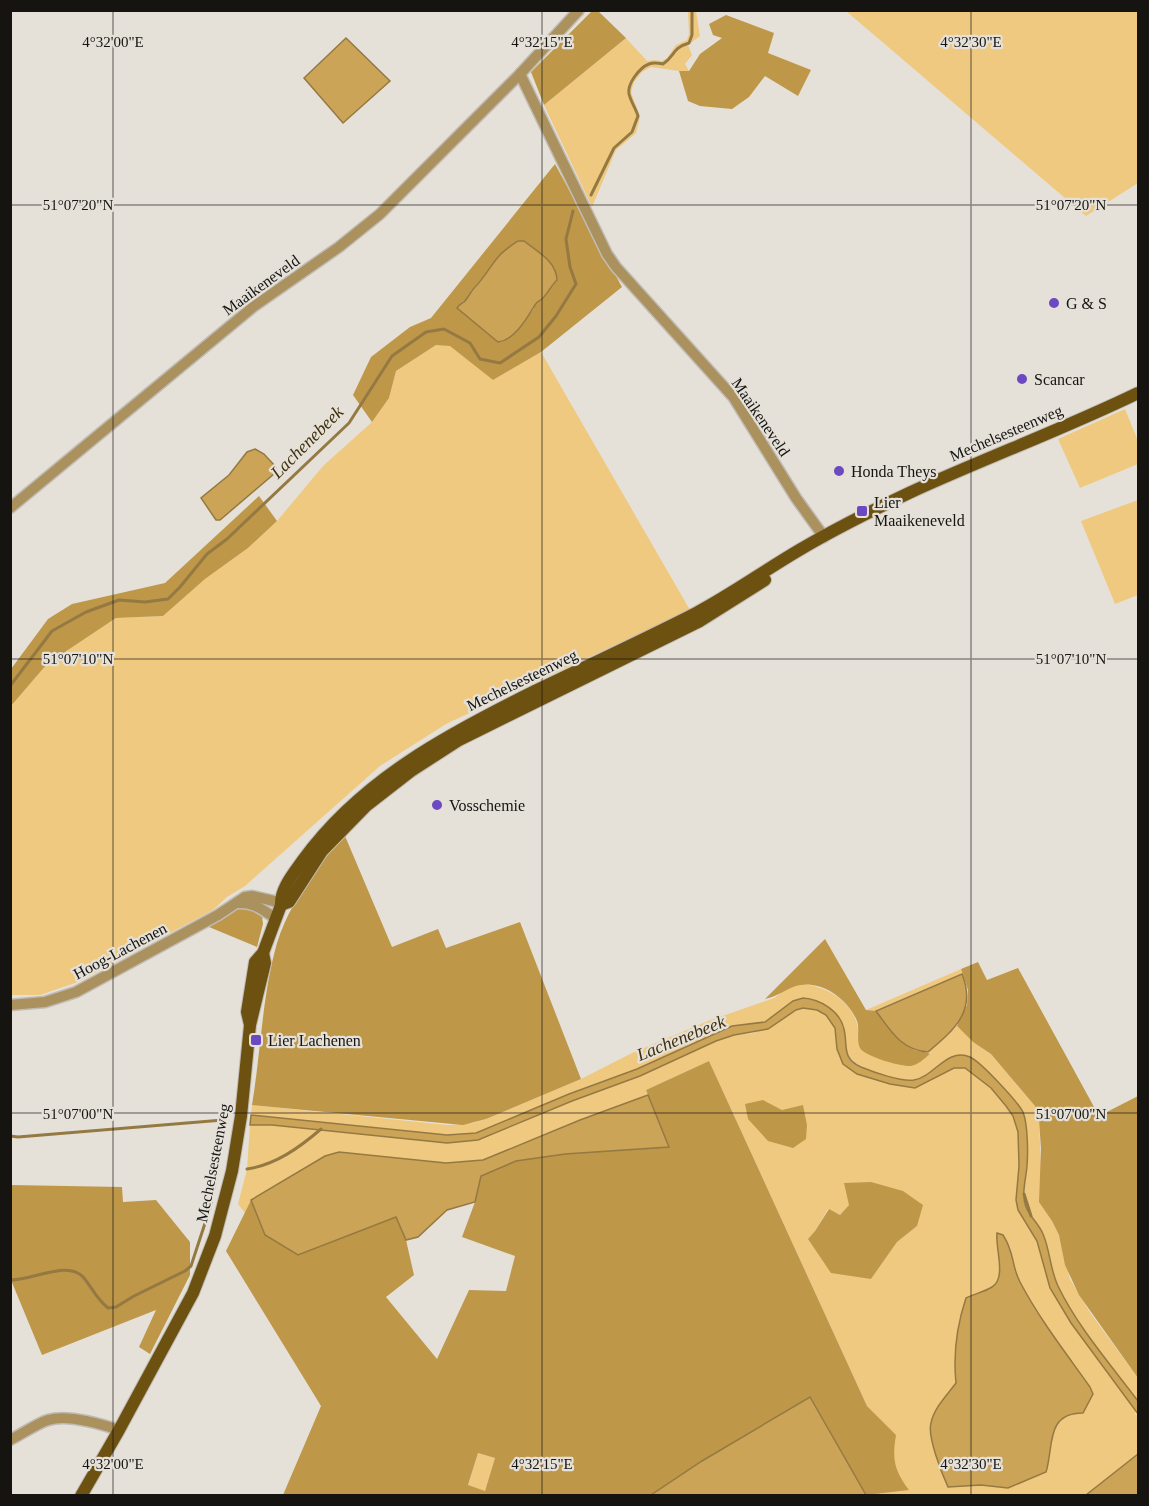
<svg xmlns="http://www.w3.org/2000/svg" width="1149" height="1506" font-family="'Times New Roman',serif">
<rect width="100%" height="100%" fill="#e5e1d9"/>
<g fill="#f0c981" fill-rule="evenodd">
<path d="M 688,11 L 696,11 L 700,36 L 688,45 L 692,55 L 685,64 L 689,71 L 679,71 L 651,67 L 642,72 L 634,82 L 631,92 L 640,117 L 636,133 L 616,150 L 592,207 L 544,105 L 626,38 L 647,61 L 654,60 L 662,61 L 667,58 L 676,45 L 687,40 L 689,34 Z"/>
<path d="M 846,11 L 1138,11 L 1138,183 L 1086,216 Z"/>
<path d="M 436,345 L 450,345 L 493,380 L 541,352 L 690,610 L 446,724 L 380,766 L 245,886 L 227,897 L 213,910 L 78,982 L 40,995 L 11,995 L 11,706 L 47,664 L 116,618 L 163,616 L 205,579 L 248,548 L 277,521 L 323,466 L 372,422 L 389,398 L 396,371 Z"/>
<path d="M 1125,409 L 1138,441 L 1138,464 L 1080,488 L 1058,439 Z"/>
<path d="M 1138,500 L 1138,595 L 1115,604 L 1081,521 Z"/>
<path d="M 961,969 L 962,974 L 876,1011 L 866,1010 Z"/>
<path d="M 802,984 C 831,986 862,1008 858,1040 L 879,1059 L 912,1066 L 930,1054 L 928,1052 L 957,1026 L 973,1042 L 991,1054 L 1035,1106 L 1039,1120 L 1041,1168 L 1052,1221 L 1059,1235 L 1070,1279 L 1089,1311 L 1138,1378 L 1138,1401 C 1112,1366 1076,1325 1058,1285 C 1051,1269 1050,1252 1044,1237 C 1040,1225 1029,1217 1026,1206 C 1022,1194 1026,1181 1027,1169 C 1029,1147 1029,1118 1013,1100 C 1004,1089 981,1060 968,1056 C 946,1050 934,1075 915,1079 C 901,1083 856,1069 849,1056 C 844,1049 845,1043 845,1034 C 844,1029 840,1023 838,1017 L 793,1001 L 765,1022 L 743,1025 L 689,1044 L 666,1057 L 637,1069 L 569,1094 L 476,1133 L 447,1135 L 251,1115 L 252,1105 L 448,1125 L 473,1123 L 486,1119 L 581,1079 L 632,1053 L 708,1021 L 774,998 L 786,989 Z"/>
<path d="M 803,1008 L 817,1010 L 826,1015 L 835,1028 L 837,1049 L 843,1064 L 873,1080 L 931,1081 L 942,1072 L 954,1068 L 966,1068 L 991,1088 L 1006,1106 L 1013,1116 L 1018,1132 L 1019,1166 L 1016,1200 L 1018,1210 L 1037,1241 L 1050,1288 L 1136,1411 L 1135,1414 L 1138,1415 L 1138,1454 L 1086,1495 L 869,1495 L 898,1476 L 892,1454 L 895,1435 L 867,1406 L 709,1061 L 646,1090 L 648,1095 L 580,1120 L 483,1160 L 446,1163 L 271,1190 L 251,1200 L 245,1213 L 238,1204 L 247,1169 L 250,1125 L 272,1125 L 447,1143 L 478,1140 L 572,1101 L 640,1076 L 716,1041 L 734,1035 L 753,1033 L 777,1024 L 787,1015 ZM 763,1100 L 782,1110 L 793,1148 ZM 849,1205 L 917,1226 L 897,1242 L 871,1279 L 808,1239 L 815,1231 L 828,1209 L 840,1215 ZM 998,1233 L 1010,1246 L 1016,1275 L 1036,1313 L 1090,1387 L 1093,1395 C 1079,1407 1055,1420 1051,1439 C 1049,1445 1050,1452 1050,1458 L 1008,1488 L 981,1485 L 948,1487 L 940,1404 L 956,1383 L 966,1298 C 974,1294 984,1292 992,1287 C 1008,1277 994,1248 998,1233 Z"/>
<path d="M 478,1453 L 495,1458 L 485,1491 L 468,1486 Z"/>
</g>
<g fill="#be9749" fill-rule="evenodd">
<path d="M 592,11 L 598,11 L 626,38 L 544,105 L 531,72 Z"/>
<path d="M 726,15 L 774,33 L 768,53 L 811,70 L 798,96 L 765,76 L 749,97 L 732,109 L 700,106 L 688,101 L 679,71 L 689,71 L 700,54 L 722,38 L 713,35 L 709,24 Z"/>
<path d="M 555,164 L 622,287 L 541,352 L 493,380 L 450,346 L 436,345 L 396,371 L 389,398 L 372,422 L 353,395 L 371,357 L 410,327 L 431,318 ZM 494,262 L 557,280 L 543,298 L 535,304 L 533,310 L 504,341 L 498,342 L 463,312 C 466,287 484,283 494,262 Z"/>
<path d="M 259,496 L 277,521 L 248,548 L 205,579 L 163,616 L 116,618 L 47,664 L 11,706 L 11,669 L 48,619 L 72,604 L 165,583 Z"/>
<path d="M 345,836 L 392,947 L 438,929 L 446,948 L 520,922 L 581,1079 L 486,1119 L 463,1125 L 252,1105 C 261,1051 262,996 277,943 C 285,917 300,892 316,871 C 325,858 333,846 345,836 Z"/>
<path d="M 248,905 L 262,916 L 263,924 L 257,947 L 209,927 C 219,916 233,907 248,905 Z"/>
<path d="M 825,939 L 866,1010 L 876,1011 C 887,1025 896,1039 911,1048 C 917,1052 924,1051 930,1054 C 925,1058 918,1065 911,1066 C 901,1067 864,1056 860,1048 C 856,1040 860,1029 857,1021 C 850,1003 830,987 812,985 C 792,982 782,996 765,999 Z"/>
<path d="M 978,962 L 987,980 L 1018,968 L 1099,1116 L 1138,1096 L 1138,1378 L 1079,1295 L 1065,1265 L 1059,1235 L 1052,1221 L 1039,1202 L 1041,1149 L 1039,1120 L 1035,1106 L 991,1054 L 973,1042 L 957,1026 L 967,1005 L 968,990 L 961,969 Z"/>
<path d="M 709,1061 L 867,1406 L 896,1435 C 892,1459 894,1470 909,1490 L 866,1495 L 810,1397 L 702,1461 L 651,1495 L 283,1495 L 321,1406 L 226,1251 L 251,1200 L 265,1235 L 298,1255 L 396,1216 L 406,1240 L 414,1275 L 386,1297 L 437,1359 L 469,1290 L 506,1291 L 515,1256 L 462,1237 L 475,1202 L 480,1176 L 516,1161 L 565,1154 L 669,1147 L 646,1090 ZM 478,1453 L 495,1458 L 485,1491 L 468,1485 Z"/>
<path d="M 763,1100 L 782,1110 L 803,1105 L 807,1125 L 806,1139 L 793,1148 L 768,1141 L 748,1119 L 745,1104 Z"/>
<path d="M 871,1182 L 903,1191 L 923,1205 L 917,1226 L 897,1242 L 871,1279 L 831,1273 L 808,1239 L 815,1231 L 829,1209 L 840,1215 L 849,1205 L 844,1183 Z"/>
<path d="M 10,1185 L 122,1187 L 123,1202 L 156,1200 L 190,1242 L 190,1275 L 150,1354 L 139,1347 L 156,1310 L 42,1355 L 11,1280 Z"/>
</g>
<g fill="#cca457" stroke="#957942" stroke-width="1.5">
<path d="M 346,38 L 390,81 L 343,123 L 304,78 Z"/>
<path d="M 518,241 L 524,241 C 538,252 556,261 557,280 C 551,286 547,294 542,299 C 538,302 537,301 535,305 C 527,318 515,340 498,342 L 457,308 C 458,305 461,304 464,302 C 468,298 471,291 475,287 C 484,278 491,265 499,256 C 504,250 512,245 518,241 Z"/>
<path d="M 255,449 L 264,454 L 276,467 L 275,473 L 220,520 L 216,520 L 201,498 L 229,475 L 247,452 Z"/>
<path d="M 962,974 C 977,1011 954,1030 928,1052 C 901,1050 891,1031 876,1011 Z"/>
<path d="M 803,998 C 820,999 840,1011 844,1029 C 848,1045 841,1058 861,1067 C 873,1072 901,1082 914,1080 C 934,1077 947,1047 970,1057 C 981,1062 1017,1101 1023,1112 C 1028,1125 1028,1153 1027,1166 C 1026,1179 1021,1195 1026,1207 C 1030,1217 1039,1224 1043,1234 C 1050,1250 1050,1269 1058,1286 C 1077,1326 1111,1365 1138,1401 L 1138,1414 L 1071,1323 L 1050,1288 L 1037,1241 L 1018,1210 L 1016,1200 L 1019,1166 L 1018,1132 L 1013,1116 L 1006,1106 L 991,1088 L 965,1068 L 954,1068 L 915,1088 L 890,1084 L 857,1074 L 843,1064 L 837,1049 L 835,1028 L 826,1015 L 817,1010 L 803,1008 L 796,1010 L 768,1029 L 734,1035 L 716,1041 L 640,1076 L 572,1101 L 478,1140 L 447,1143 L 272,1125 L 250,1125 L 251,1115 L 447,1135 L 476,1133 L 569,1094 L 637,1069 L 732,1026 L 765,1022 L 793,1001 Z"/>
<path d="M 648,1095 L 669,1147 L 565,1154 L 516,1161 L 481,1176 L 475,1202 L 447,1210 L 418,1237 L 406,1240 L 396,1217 L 298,1255 L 265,1235 L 251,1200 L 325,1156 L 339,1152 L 446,1163 L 483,1160 L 580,1120 Z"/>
<path d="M 997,1233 L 1003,1235 C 1015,1253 1011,1265 1020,1282 C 1040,1320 1066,1353 1090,1387 L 1093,1394 L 1083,1413 C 1045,1413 1054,1447 1046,1472 L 1008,1488 L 981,1485 L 948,1487 C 942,1474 927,1436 931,1423 C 934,1408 947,1395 956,1383 C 953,1354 957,1325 966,1298 C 974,1294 984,1292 992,1287 C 1007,1278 995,1248 997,1233 Z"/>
<path d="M 810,1397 L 866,1495 L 651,1495 L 702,1461 Z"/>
<path d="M 1138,1454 L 1138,1495 L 1086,1495 Z"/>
</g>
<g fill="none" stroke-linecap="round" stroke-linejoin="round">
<g stroke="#957942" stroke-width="3">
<path d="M 591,195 L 614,148 L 632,132 L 638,116 C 636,109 631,102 629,94 C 627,84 639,68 649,64 C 654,62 658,63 663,64 C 675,56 672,48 689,43 L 692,35 L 692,10"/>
<path d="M 10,686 L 52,631 L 86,612 L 119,600 L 145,602 L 168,599 L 180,587 L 207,554 L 227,539 L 349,423 L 392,356 L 426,332 L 444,329 L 470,343 L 480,359 L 500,363 L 539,337 L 556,316 L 576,284 L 570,267 L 566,239 L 573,211"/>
<path d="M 10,1136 L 18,1137 L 223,1120"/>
<path d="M 247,1169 C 275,1165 299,1148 321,1129"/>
<path d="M 1024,1194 L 1031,1216"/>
<path d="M 10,1280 C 32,1281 68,1259 84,1278 C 93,1289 95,1297 108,1308 L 116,1307 L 134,1296 L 185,1271 L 191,1266 L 210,1208 L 217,1173"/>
</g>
<g stroke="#c0bcb5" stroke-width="13">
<g id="minor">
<path d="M 520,74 L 607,254 L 616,267 L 734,398 L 796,498 L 824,537"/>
<path d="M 10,508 L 253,307 L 339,247 L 380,214 L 520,74 L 579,10"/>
<path d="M 237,903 C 254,902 261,909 275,918"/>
<path d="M 10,1005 L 45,1002 L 76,992 L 218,915 L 245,897 L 252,896 L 274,901 L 281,905"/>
<path d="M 10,1440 C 22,1434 36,1424 48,1420 C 67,1414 101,1424 119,1430"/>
</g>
</g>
<g stroke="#c0bcb5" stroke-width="14">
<g id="major">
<path d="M 281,905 L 289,902 L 322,851 L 366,806 L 411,771 L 459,740 L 700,621 L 765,580"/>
<path d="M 250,1025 L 247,1012 L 255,962 L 263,953 L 281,905 C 280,889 294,873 303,860 C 361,780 448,734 535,691 C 589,665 643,640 696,613 C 732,594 765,570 801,549 C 835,529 873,510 909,493 C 985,458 1064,429 1138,393"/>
<path d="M 81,1496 L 119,1430 L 193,1293 L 215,1236 L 232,1171 L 241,1116 L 250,1025 L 265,963 L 263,953"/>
</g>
</g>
<use href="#minor" stroke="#ab915e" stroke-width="10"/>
<use href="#major" stroke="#6d5111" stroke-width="12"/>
</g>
<path fill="none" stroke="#151411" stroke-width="1.5" stroke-opacity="0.45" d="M 113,10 L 113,1496M 542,10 L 542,1496M 971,10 L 971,1496M 10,205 L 1138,205M 10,659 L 1138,659M 10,1113 L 1138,1113"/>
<g fill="#6c48c1" stroke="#e5e1d9" stroke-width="2">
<circle cx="1054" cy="303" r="6"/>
<circle cx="1022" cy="379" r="6"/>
<circle cx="839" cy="471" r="6"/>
<rect x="856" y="505" width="12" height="12" rx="3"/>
<circle cx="437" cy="805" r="6"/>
<rect x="250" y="1034" width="12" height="12" rx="3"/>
</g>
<g text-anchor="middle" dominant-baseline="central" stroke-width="4.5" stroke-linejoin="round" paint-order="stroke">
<g font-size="16" fill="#151411" stroke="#e5e1d9">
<text transform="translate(261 285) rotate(-36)">Maaikeneveld</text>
<text transform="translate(761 417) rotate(56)">Maaikeneveld</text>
<text transform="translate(1006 433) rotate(-23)">Mechelsesteenweg</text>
<text transform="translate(522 680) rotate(-26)">Mechelsesteenweg</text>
<text transform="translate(120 951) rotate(-28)">Hoog-Lachenen</text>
<text transform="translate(213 1163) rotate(-79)">Mechelsesteenweg</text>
</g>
<g font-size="16" fill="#151411" stroke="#e5e1d9" text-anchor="start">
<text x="1066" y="303">G &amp; S</text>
<text x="1034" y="379">Scancar</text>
<text x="851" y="471">Honda Theys</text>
<text x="874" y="502">Lier<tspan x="874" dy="18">Maaikeneveld</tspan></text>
<text x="449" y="805">Vosschemie</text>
<text x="268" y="1040">Lier Lachenen</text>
</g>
<g font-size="18" font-style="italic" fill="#3f2f0c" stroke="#e5e1d9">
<text transform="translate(307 442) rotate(-45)">Lachenebeek</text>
<text transform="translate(681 1038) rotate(-22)">Lachenebeek</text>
</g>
</g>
<g font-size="15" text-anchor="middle" fill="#151411" stroke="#e5e1d9" stroke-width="4.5" stroke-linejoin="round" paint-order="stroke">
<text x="113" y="47">4°32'00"E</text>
<text x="542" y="47">4°32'15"E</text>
<text x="971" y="47">4°32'30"E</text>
<text x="78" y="210">51°07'20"N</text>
<text x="1071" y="210">51°07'20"N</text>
<text x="78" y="664">51°07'10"N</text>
<text x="1071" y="664">51°07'10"N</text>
<text x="78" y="1119">51°07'00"N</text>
<text x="1071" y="1119">51°07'00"N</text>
<text x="113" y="1469">4°32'00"E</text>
<text x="542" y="1469">4°32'15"E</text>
<text x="971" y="1469">4°32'30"E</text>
</g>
<rect width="1149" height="1506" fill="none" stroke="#151411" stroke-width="24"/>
</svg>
